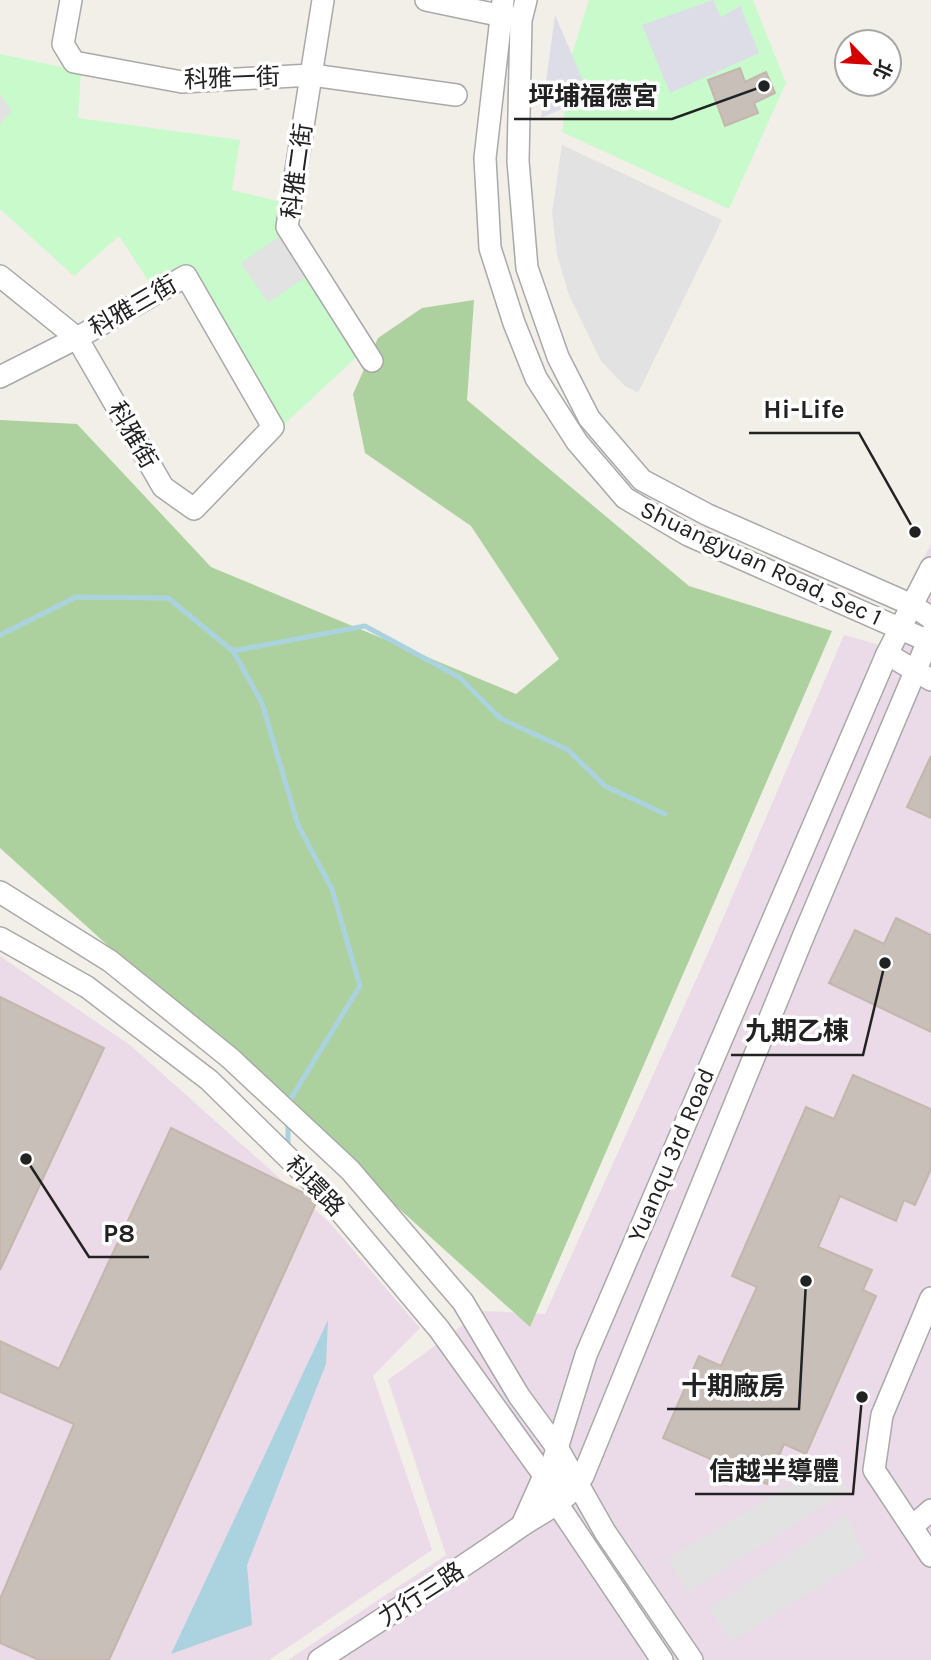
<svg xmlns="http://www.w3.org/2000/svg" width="931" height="1660" font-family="Karla,'Noto Sans TC',sans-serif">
<rect width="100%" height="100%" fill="#f2efe9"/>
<g fill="#ebdbe8">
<path d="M 931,544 L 931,1660 L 288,1660 L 446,1555 L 388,1380 L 482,1311 L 545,1314 L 709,951 L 844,635 L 880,645 Z"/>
<path d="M 0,956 L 130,1045 L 330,1223 L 420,1328 L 373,1376 L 432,1550 L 269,1660 L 0,1660 Z"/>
</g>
<path fill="#add19e" d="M 474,300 L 467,400 L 689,586 L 832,631 L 530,1327 L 0,848 L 0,420 L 77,424 L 211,567 L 516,694 L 559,659 L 471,526 L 365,453 L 353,394 L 378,338 L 422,308 Z"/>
<g fill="#c8facc">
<path d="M 589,0 L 753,0 L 786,83 L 729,209 L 562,132 L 572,54 Z"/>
<path d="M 0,54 L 81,71 L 78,118 L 240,140 L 232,190 L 282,202 L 277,230 L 361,353 L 280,428 L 187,266 L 153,288 L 119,236 L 74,276 L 0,209 Z"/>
</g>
<g fill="#e2e2e2">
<path d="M 0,94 L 12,111 L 0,124 Z"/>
<path d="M 562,145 L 722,220 L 638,393 L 625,386 L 601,361 L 569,295 L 557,255 L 552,213 Z"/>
<path d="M 280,236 L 307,276 L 268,303 L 241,263 Z"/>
<path d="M 832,1460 L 848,1490 L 688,1592 L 668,1558 Z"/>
<path d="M 846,1516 L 866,1557 L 731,1642 L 709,1609 Z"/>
</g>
<g fill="#dddde8">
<path d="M 713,0 L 721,17 L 740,6 L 759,53 L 670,93 L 642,25 Z"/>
<path d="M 555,15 L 590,97 L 541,118 Z"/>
</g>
<path fill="#aad3df" d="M 328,1320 L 326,1364 L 247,1565 L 252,1625 L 171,1654 Z"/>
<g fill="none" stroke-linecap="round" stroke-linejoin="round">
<g stroke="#aad3df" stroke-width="5">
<path d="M 0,635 L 76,597 L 168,598 L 233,651 L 262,703 L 298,825 L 332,889 L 360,986 L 288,1103"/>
<path d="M 233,651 L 365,626 L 459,677 L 500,718 L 568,750 L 605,786 L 665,814"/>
<path d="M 288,1120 L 288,1149"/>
</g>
</g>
<g fill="#c7bfb8" stroke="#c4b6ab" stroke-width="2">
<path d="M 740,68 L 745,82 L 766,72 L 775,93 L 754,103 L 758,113 L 725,126 L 708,80 Z"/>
<path d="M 931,756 L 931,818 L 907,807 Z"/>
<path d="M 896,918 L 931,935 L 931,1032 L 829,983 L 855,930 L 884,944 Z"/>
<path d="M 0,997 L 104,1048 L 0,1270 Z"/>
<path d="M 853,1075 L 931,1109 L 931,1169 L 915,1205 L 904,1200 L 896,1221 L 840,1196 L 818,1247 L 872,1270 L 863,1290 L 876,1296 L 806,1454 L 784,1444 L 767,1484 L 663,1438 L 699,1356 L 721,1366 L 757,1287 L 732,1276 L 806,1107 L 834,1119 Z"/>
<path d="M 171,1128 L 306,1194 L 316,1203 L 109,1660 L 39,1660 L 0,1643 L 0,1599 L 74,1424 L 0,1392 L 0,1341 L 59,1369 Z"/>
</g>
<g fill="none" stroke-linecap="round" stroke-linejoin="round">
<g stroke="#a9a9a9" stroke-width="24">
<g id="minor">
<path d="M 71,0 L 63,44 L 74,62 L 182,82 L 312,75 L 456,95"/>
<path d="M 323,0 L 287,227 L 372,361"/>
<path d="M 426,0 L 512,18"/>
<path d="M 503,0 L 485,158 L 490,248 L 514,323 L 536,378 L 577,442 L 625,498 L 688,535 L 928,641"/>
<path d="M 526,0 L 521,20 L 518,161 L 527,268 L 558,357 L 589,418 L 642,480 L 708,515 L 912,605 L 931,618"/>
<path d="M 0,276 L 77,338 L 163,487 L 194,509 L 273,427 L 186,276 L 77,338 L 0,377"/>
<path d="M 887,654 L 931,680"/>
<path d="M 0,892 L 110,961 L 230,1058 L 350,1170 L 463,1302 L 519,1396 L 558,1449 L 605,1532 L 692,1660"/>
<path d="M 0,938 L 87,987 L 209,1080 L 329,1198 L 439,1329 L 543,1474 L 553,1494"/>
<path d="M 931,1298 L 882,1415 L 874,1470 L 931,1556"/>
<path d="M 522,1525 L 548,1467"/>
<path d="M 912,1527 L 931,1510"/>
<path d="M 319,1660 C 385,1617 452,1575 517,1529 C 542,1511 566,1504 583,1476 L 803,937 L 931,634"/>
<path d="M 662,1660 L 558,1505 L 554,1458 L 586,1355 L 887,654 L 931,568"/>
</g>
</g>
<use href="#minor" stroke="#fff" stroke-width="21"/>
</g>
<g text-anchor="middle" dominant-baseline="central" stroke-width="7" stroke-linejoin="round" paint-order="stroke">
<g font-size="24" fill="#222" stroke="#fff">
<text transform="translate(232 78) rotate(-2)">科雅一街</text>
<text transform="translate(297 171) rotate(-82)">科雅二街</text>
<text transform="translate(133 306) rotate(-30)">科雅三街</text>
<text transform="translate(133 435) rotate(60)">科雅街</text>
<text transform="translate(761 563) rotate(25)">Shuangyuan Road, Sec 1</text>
<text transform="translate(671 1155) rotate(-67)">Yuanqu 3rd Road</text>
<text transform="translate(315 1186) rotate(46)">科環路</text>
<text transform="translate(421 1594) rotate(-33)">力行三路</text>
</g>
</g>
<path fill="none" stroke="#222" stroke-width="2.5" d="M764 86L672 119H514M915 532L859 433H749M885 963L863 1055H731M26 1159L89 1257H149M806 1281L799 1409H667M862 1397L853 1494H695"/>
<g fill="#222" stroke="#fff" stroke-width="2.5">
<circle cx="764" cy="86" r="7"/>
<circle cx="915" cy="532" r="7"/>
<circle cx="885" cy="963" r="7"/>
<circle cx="26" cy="1159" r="7"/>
<circle cx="806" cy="1281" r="7"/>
<circle cx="862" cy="1397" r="7"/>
</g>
<g font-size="26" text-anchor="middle" font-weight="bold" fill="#222" stroke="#fff" stroke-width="7" stroke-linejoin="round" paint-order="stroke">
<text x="593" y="105">坪埔福德宮</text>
<text x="804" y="418">Hi-Life</text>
<text x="797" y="1040">九期乙棟</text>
<text x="119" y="1242">P8</text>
<text x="733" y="1395">十期廠房</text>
<text x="774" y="1480">信越半導體</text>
</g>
<g transform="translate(868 63) rotate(115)"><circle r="33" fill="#ffffff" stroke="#a7a7a7" stroke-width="2"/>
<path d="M0-5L12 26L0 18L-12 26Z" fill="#d40000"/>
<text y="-10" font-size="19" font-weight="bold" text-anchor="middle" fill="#222222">北</text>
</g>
</svg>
